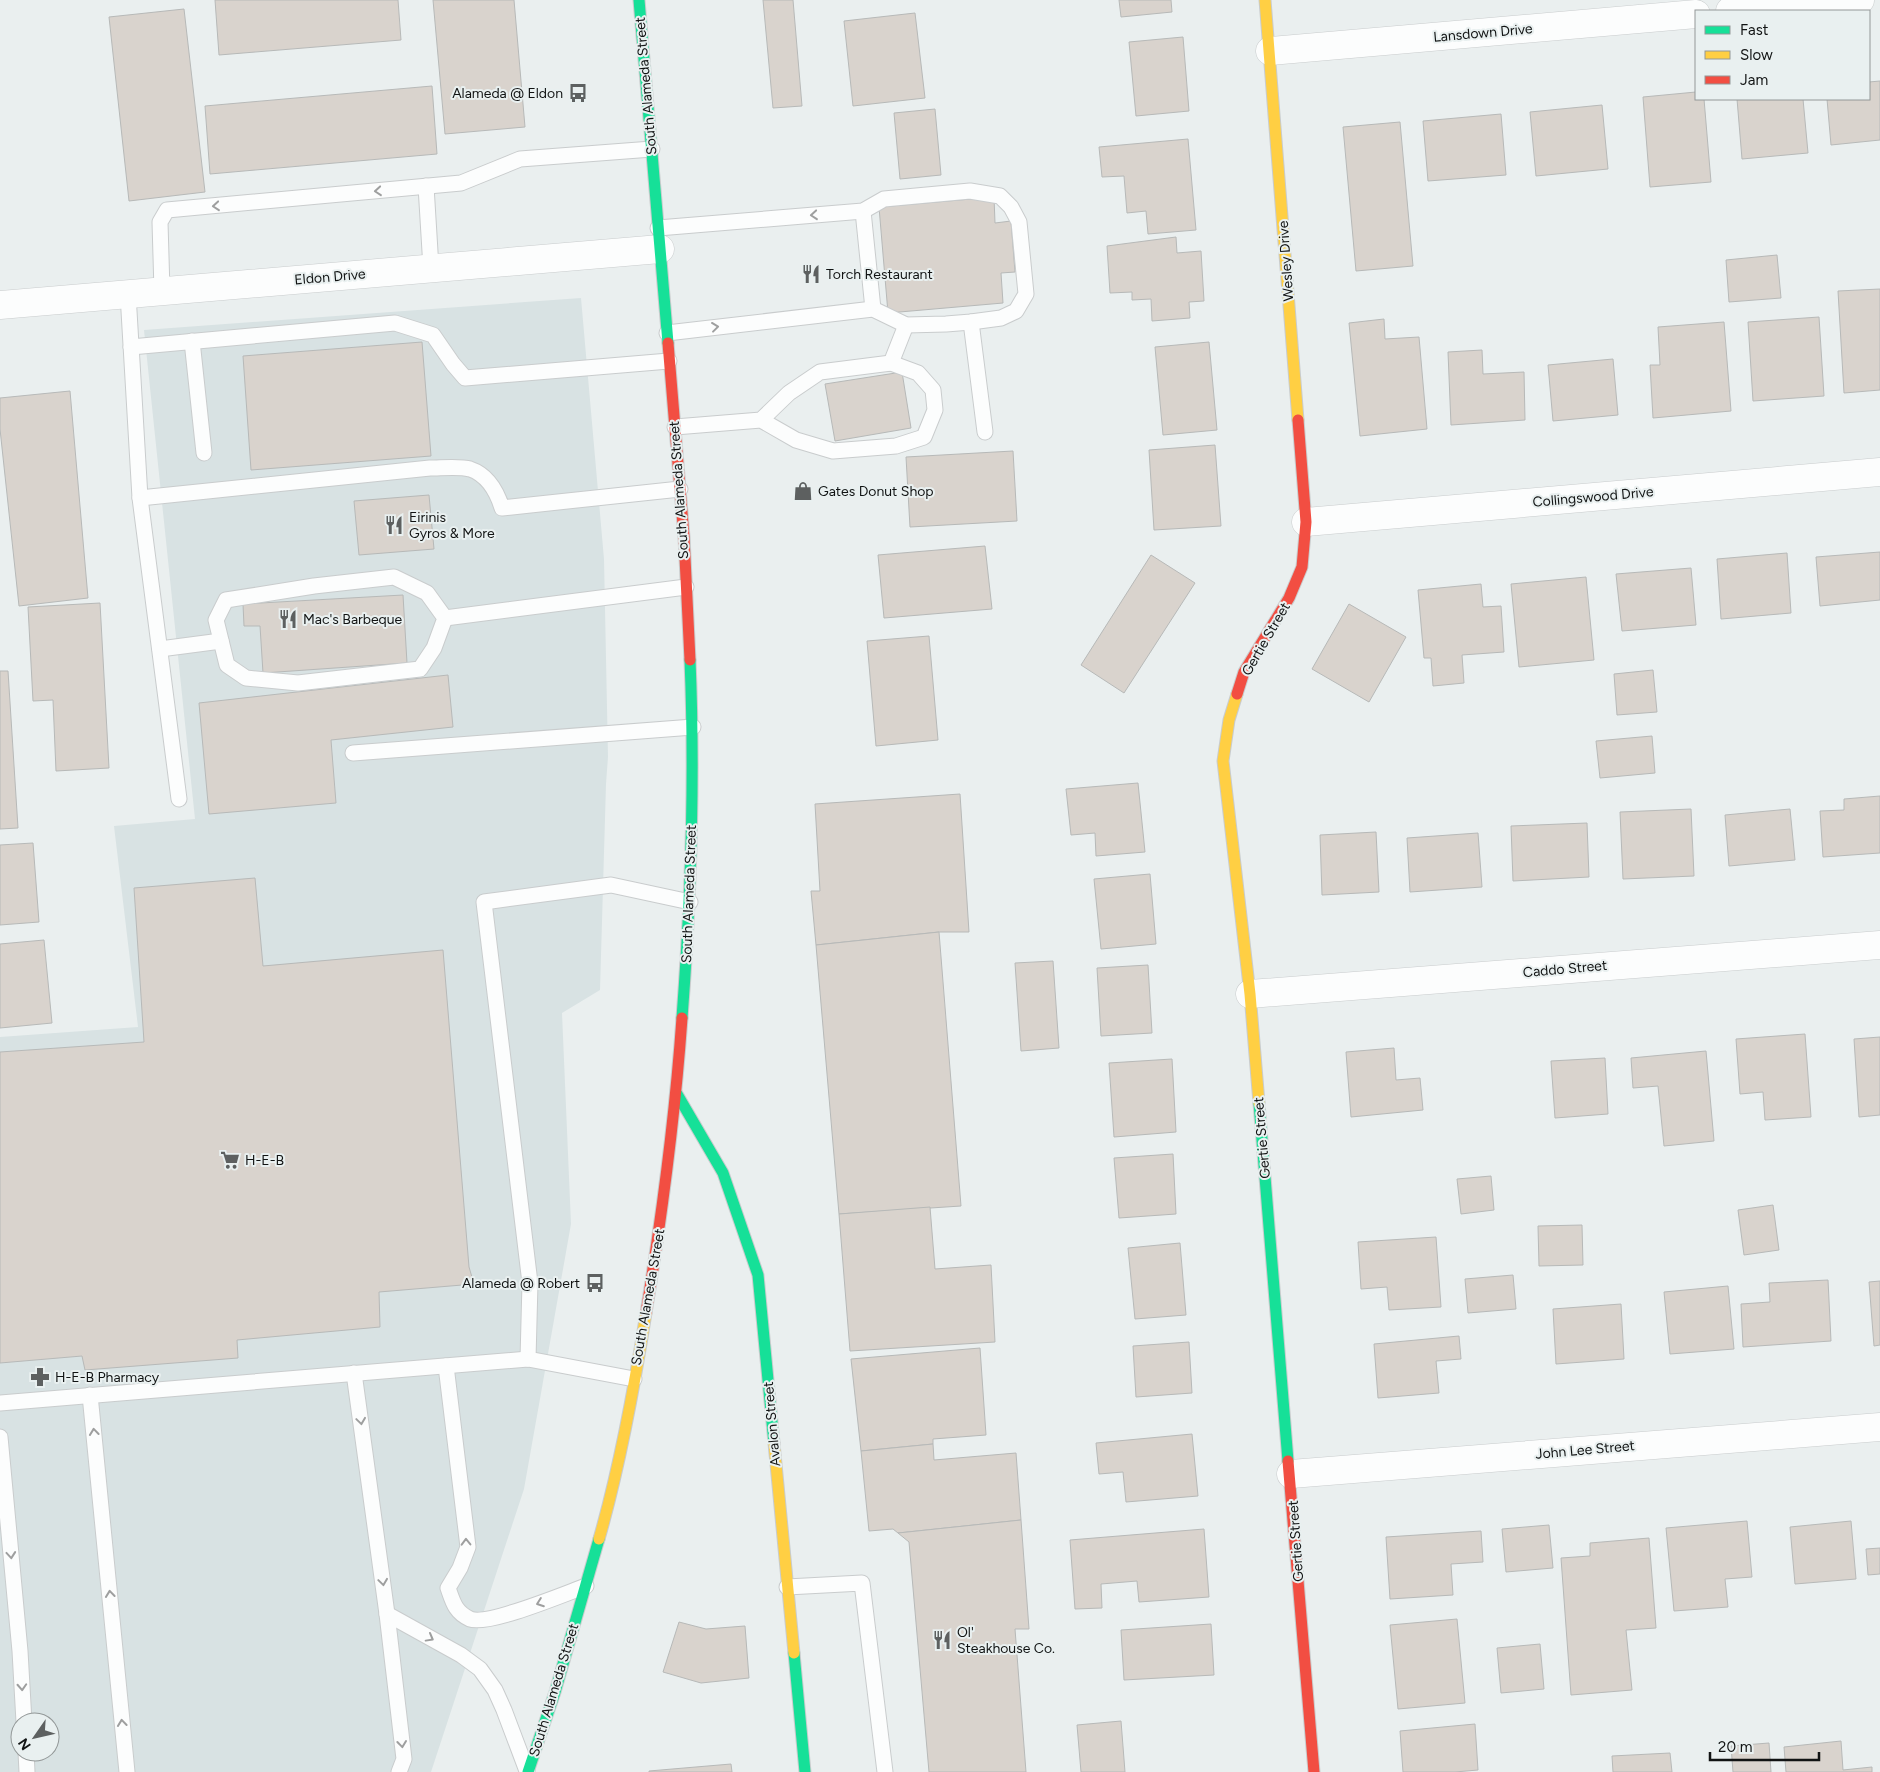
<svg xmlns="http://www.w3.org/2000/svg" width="1880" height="1772" font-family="Figtree,sans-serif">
<rect width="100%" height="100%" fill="#eaefef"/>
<path fill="#d8e2e3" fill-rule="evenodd" d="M 581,298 L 604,559 L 608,757 L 606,784 L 600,990 L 562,1013 L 571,1224 L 524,1489 L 431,1772 L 0,1772 L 0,1037 L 138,1027 L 114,826 L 195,819 L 144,330 ZM 20,1722 L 50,1722 L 50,1752 L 20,1752 Z"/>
<g fill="#d9d3cd" stroke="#b7b9b8">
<path d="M 215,0 L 398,0 L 401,40 L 219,55 Z"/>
<path d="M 433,0 L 514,0 L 525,127 L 445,134 Z"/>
<path d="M 763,0 L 793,0 L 802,106 L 773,108 Z"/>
<path d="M 1119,0 L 1171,0 L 1172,12 L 1121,17 Z"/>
<path d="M 184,9 L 205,192 L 129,201 L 109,17 Z"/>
<path d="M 915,13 L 925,98 L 853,106 L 844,21 Z"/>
<path d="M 1183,37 L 1189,111 L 1136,116 L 1129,42 Z"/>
<path d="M 1880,81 L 1880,140 L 1831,145 L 1827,99 L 1869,99 L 1869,82 Z"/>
<path d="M 432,86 L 437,154 L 210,174 L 205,106 Z"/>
<path d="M 1696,92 L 1696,99 L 1704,99 L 1711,182 L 1650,187 L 1643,97 Z"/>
<path d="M 1737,99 L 1803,99 L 1808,153 L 1742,159 Z"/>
<path d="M 1602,105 L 1608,169 L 1536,176 L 1530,112 Z"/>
<path d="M 935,109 L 941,175 L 900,179 L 894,113 Z"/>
<path d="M 1501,114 L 1506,175 L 1428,181 L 1423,121 Z"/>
<path d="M 1400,122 L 1413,266 L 1356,271 L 1343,127 Z"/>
<path d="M 1188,139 L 1196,230 L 1148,234 L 1146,211 L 1127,213 L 1124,176 L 1102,177 L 1099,147 Z"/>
<path d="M 994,197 L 995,223 L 1011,221 L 1015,272 L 1001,273 L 1003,303 L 888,313 L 879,207 Z"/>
<path d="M 1176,237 L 1177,253 L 1201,251 L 1204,301 L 1189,302 L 1190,318 L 1152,321 L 1151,299 L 1132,300 L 1132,292 L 1110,293 L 1107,246 Z"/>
<path d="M 1777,255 L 1781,298 L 1729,302 L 1726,260 Z"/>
<path d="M 1880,289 L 1880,390 L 1844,393 L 1838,291 Z"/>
<path d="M 1819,317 L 1824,396 L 1753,401 L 1748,322 Z"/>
<path d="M 1384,319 L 1385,339 L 1419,337 L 1427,429 L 1360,436 L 1349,323 Z"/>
<path d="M 1724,322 L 1731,411 L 1653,418 L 1650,365 L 1660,365 L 1658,327 Z"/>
<path d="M 422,342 L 431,456 L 251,470 L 243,356 Z"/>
<path d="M 1209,342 L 1217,430 L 1163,435 L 1155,347 Z"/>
<path d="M 1482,350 L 1483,374 L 1524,372 L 1525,420 L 1451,425 L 1448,352 Z"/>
<path d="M 1613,359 L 1618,415 L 1553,421 L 1548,365 Z"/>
<path d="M 902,372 L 911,428 L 835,441 L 825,384 Z"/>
<path d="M 70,391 L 88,598 L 19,606 L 0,429 L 0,398 Z"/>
<path d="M 1215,445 L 1221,526 L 1154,530 L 1149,450 Z"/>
<path d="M 1013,451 L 1017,521 L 910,527 L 906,457 Z"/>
<path d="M 429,495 L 434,549 L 359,555 L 354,501 Z"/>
<path d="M 985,546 L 992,609 L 884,618 L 878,555 Z"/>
<path d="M 1880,552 L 1880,600 L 1820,606 L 1816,557 Z"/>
<path d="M 1787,553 L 1791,613 L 1721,619 L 1717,559 Z"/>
<path d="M 1151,555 L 1195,583 L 1124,693 L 1081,665 Z"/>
<path d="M 1691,568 L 1696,625 L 1622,631 L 1616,574 Z"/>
<path d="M 1586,577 L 1594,660 L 1519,667 L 1511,584 Z"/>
<path d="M 1481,584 L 1483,607 L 1501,606 L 1504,652 L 1462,655 L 1464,683 L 1433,686 L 1431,658 L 1424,658 L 1418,590 Z"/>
<path d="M 403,595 L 407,663 L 263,673 L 260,626 L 244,626 L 243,604 Z"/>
<path d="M 100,603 L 109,768 L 56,771 L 53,700 L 33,701 L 28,607 Z"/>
<path d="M 1349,604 L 1406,637 L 1369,702 L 1312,669 Z"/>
<path d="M 929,636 L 938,740 L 876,746 L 867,641 Z"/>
<path d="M 1653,670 L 1657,712 L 1617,715 L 1614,674 Z"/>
<path d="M 0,671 L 8,671 L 18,828 L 0,829 Z"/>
<path d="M 448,675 L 453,727 L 331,740 L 336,803 L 209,814 L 199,703 Z"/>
<path d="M 1652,736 L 1655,773 L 1600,778 L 1596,741 Z"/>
<path d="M 1138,783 L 1145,852 L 1096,856 L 1095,833 L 1071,835 L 1066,789 Z"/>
<path d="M 960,794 L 969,932 L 939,932 L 816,945 L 811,891 L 820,891 L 815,804 Z"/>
<path d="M 1880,796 L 1880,853 L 1823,857 L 1820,811 L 1844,810 L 1844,799 Z"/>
<path d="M 1691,809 L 1694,876 L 1623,879 L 1620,812 Z"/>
<path d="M 1790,809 L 1795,860 L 1729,866 L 1725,815 Z"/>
<path d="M 1587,823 L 1589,877 L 1513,881 L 1511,826 Z"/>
<path d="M 1376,832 L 1379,892 L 1322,895 L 1320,835 Z"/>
<path d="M 1478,833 L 1482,887 L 1410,892 L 1407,838 Z"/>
<path d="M 33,843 L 39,922 L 0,925 L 0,845 Z"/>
<path d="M 1150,874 L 1156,944 L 1101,949 L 1094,879 Z"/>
<path d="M 255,878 L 263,966 L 443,950 L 469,1267 L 474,1284 L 379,1292 L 380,1327 L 237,1340 L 238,1358 L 85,1370 L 82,1356 L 0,1363 L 0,1052 L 144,1042 L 134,888 Z"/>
<path d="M 939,932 L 961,1206 L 839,1214 L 816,945 Z"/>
<path d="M 44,940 L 52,1023 L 0,1028 L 0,944 Z"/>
<path d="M 1053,961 L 1059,1048 L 1021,1051 L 1015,963 Z"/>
<path d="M 1148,965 L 1152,1033 L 1101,1036 L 1097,968 Z"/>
<path d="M 1805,1034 L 1811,1117 L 1765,1120 L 1763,1092 L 1740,1094 L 1736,1039 Z"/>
<path d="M 1880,1037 L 1880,1115 L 1859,1117 L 1854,1039 Z"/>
<path d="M 1394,1048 L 1396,1080 L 1420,1078 L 1423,1110 L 1351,1117 L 1346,1052 Z"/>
<path d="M 1706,1051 L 1714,1141 L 1664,1146 L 1658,1086 L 1633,1088 L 1631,1058 Z"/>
<path d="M 1605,1058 L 1608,1114 L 1555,1118 L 1551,1061 Z"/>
<path d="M 1172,1059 L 1176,1132 L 1114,1137 L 1109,1063 Z"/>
<path d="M 1173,1154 L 1176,1214 L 1119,1218 L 1114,1158 Z"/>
<path d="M 1491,1176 L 1494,1210 L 1461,1214 L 1457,1179 Z"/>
<path d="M 1773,1205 L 1779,1250 L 1744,1255 L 1738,1210 Z"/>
<path d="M 930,1207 L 935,1269 L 991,1265 L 995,1342 L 850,1351 L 839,1214 Z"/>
<path d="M 1582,1225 L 1583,1265 L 1539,1266 L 1538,1226 Z"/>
<path d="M 1436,1237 L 1441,1307 L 1389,1310 L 1387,1287 L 1361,1289 L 1358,1242 Z"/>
<path d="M 1180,1243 L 1186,1315 L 1135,1319 L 1128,1248 Z"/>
<path d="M 1513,1275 L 1516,1309 L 1468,1313 L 1465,1279 Z"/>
<path d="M 1828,1280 L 1831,1341 L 1743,1347 L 1741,1304 L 1770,1302 L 1769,1283 Z"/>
<path d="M 1880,1281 L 1880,1345 L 1874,1346 L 1869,1282 Z"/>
<path d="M 1728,1286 L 1734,1349 L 1670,1354 L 1664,1292 Z"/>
<path d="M 1621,1304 L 1624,1359 L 1556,1364 L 1553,1309 Z"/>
<path d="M 1459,1336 L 1461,1359 L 1436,1361 L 1439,1393 L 1378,1398 L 1374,1344 Z"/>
<path d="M 1189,1342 L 1192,1393 L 1136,1397 L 1133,1346 Z"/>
<path d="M 980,1348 L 986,1435 L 933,1439 L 933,1444 L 861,1451 L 851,1359 Z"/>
<path d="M 1192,1434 L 1198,1496 L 1126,1502 L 1123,1472 L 1099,1474 L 1096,1443 Z"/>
<path d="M 933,1444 L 934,1460 L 1016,1453 L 1021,1520 L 898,1533 L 893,1529 L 869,1531 L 861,1451 Z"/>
<path d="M 1021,1520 L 1029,1629 L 1015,1629 L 1026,1772 L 929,1772 L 909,1542 L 898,1533 Z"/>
<path d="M 1747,1521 L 1752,1577 L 1725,1579 L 1728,1607 L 1674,1611 L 1666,1528 Z"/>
<path d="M 1851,1521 L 1856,1579 L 1795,1584 L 1790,1527 Z"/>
<path d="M 1549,1525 L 1553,1568 L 1506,1572 L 1502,1529 Z"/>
<path d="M 1204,1529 L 1209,1597 L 1139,1602 L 1137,1581 L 1101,1584 L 1102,1608 L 1075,1609 L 1070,1540 Z"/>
<path d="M 1481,1531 L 1483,1562 L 1451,1564 L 1453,1595 L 1390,1599 L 1386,1537 Z"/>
<path d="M 1649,1538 L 1656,1628 L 1626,1630 L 1632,1690 L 1571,1695 L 1561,1558 L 1590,1556 L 1590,1543 Z"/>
<path d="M 1880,1548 L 1880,1574 L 1868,1575 L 1866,1549 Z"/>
<path d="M 1457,1619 L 1465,1703 L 1398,1709 L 1390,1625 Z"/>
<path d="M 679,1622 L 706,1629 L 745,1626 L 749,1678 L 701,1683 L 663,1672 Z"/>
<path d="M 1211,1624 L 1214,1675 L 1124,1680 L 1121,1630 Z"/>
<path d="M 1540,1644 L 1544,1689 L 1501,1693 L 1497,1648 Z"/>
<path d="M 1121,1721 L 1125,1772 L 1081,1772 L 1077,1725 Z"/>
<path d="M 1475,1724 L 1478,1770 L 1455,1772 L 1403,1772 L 1400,1731 Z"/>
<path d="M 1841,1741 L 1843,1770 L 1872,1767 L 1872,1772 L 1786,1772 L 1784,1747 Z"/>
<path d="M 1769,1743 L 1771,1772 L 1733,1772 L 1731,1746 Z"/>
<path d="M 1670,1753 L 1672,1772 L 1613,1772 L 1612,1756 Z"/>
<path d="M 731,1764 L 732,1772 L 649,1772 L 649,1771 Z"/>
</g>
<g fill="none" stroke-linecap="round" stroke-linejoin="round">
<g stroke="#c9cccd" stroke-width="17">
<g id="lane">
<path d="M 426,186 L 431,268"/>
<path d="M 863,211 L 873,309"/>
<path d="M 658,228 L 863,211 L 884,199 L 970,191 L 1000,196 L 1011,207 L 1019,222 L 1026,294 L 1016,311 L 1001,318 L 971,322 L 946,324 L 906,325 L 873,309 L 667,333"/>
<path d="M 162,291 L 160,222 L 167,210 L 461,183 L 520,159 L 652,149"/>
<path d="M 128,294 L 140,498 L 430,468 C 441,468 460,466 470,469 C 488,475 497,492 502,508 L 680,489"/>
<path d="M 971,322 L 985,432"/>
<path d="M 192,341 L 204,453"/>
<path d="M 131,347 L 395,323 L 433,335 L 453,364 L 465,378 L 669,361"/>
<path d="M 891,363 L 906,325"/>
<path d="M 675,427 L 761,420 L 796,440 L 833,451 L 896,446 L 924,437 L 935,410 L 933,390 L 918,373 L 891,363 L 820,372 L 789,393 L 761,420"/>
<path d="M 140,498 L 179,799"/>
<path d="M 394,577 L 427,593 L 445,618 L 434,648 L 420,669 L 298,683 L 246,678 L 227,665 L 216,620 L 226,600 L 314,586 Z"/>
<path d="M 445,618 L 686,587"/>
<path d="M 160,649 L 221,641"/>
<path d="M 353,753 L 693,727"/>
<path d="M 528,1359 L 530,1283 L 484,902 L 611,885 L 690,902"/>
<path d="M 446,1366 L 468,1547 L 460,1568 L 448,1588 C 453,1602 455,1612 470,1619 C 488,1626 564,1594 586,1586"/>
<path d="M 354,1373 L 387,1614 L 404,1759 L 399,1772"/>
<path d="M 90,1395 L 127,1772"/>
<path d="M 0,1403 L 528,1359 L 634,1379"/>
<path d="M 0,1437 L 20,1651 L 24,1722"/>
<path d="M 787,1587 L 862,1583 L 885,1772"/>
<path d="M 387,1614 L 461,1655 L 480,1669 L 495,1690 L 504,1710 L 527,1771"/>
<path d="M 26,1752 L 27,1772"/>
</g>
</g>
<g stroke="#c9cccd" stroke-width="29">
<g id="street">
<path d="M 1730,11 L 1860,0"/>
<path d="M 1270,51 L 1696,14"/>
<path d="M 0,305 L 660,249"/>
<path d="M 1306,522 L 1880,472"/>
<path d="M 1250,994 L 1880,945"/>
<path d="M 1291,1474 L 1880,1427"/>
</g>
</g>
<g stroke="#c9cccd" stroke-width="13">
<g id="fast">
<path d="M 639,0 L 668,343"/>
<path d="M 682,1018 C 691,899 695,779 690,660"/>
<path d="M 677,1094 L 723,1173 L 758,1275 L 774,1443"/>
<path d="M 1259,1103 L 1288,1461"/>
<path d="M 794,1653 L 805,1772"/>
<path d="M 528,1772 L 555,1692 L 599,1539"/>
</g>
</g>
<g stroke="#c9cccd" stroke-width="13">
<g id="slow">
<path d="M 1265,0 L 1298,420"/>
<path d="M 1237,694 L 1229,720 L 1223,761 L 1250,994 L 1259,1103"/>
<path d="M 774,1443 L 794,1653"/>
<path d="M 599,1539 C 620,1466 634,1389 646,1313"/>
</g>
</g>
<g stroke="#c9cccd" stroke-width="13">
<g id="jam">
<path d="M 668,343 L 684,537 L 690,660"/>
<path d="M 1237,694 L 1244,672 L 1289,598 L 1302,567 L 1306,522 L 1298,420"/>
<path d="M 646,1313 C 662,1215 675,1117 682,1018"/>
<path d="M 1288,1461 L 1314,1772"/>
</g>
</g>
<use href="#lane" stroke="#fcfdfd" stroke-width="15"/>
<use href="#street" stroke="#fcfdfd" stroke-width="28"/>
<use href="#fast" stroke="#16e098" stroke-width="11"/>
<use href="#slow" stroke="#ffcf43" stroke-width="11"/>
<use href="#jam" stroke="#f24e42" stroke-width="11"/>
</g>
<defs><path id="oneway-chevron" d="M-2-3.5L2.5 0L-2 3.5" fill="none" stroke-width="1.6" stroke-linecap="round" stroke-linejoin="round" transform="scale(1.25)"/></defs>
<g stroke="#9e9f9f">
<use href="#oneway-chevron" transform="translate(378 191) rotate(175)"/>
<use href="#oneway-chevron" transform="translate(216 206) rotate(175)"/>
<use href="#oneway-chevron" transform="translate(814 215) rotate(175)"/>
<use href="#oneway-chevron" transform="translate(715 327) rotate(-7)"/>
<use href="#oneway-chevron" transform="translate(361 1421) rotate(82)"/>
<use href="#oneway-chevron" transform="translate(94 1432) rotate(-96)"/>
<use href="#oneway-chevron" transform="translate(466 1542) rotate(-91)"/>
<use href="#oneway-chevron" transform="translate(11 1555) rotate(85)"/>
<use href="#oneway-chevron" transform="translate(383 1582) rotate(82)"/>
<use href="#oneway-chevron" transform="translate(110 1594) rotate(-96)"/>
<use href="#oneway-chevron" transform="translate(540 1603) rotate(160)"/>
<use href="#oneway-chevron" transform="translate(430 1638) rotate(29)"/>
<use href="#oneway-chevron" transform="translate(22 1687) rotate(87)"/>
<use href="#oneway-chevron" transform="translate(122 1723) rotate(-96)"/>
<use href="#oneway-chevron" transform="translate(402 1744) rotate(83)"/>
</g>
<defs>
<g id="bus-bare" transform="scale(1.5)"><path d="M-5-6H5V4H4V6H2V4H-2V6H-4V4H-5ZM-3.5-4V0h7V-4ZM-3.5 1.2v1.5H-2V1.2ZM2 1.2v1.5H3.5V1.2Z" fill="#5d6060" stroke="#e9f0f0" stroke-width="2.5" paint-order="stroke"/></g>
<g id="restaurant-bare" transform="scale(1.5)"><path d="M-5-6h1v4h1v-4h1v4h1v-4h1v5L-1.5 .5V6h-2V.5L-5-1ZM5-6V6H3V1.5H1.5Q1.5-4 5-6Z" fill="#5d6060" stroke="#e9f0f0" stroke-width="2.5" paint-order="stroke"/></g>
<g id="shop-bare" transform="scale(1.5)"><path d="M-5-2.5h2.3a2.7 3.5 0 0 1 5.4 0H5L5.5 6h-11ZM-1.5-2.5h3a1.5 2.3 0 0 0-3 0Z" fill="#5d6060" stroke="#e9f0f0" stroke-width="2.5" paint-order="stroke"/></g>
<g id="supermarket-bare" transform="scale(1.5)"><path d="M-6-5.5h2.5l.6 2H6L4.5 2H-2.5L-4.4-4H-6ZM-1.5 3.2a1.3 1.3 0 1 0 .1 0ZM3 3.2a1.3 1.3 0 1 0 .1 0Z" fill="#5d6060" stroke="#e9f0f0" stroke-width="2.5" paint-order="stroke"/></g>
<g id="pharmacy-bare" transform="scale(1.5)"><path d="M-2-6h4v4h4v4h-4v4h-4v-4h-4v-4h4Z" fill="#5d6060" stroke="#e9f0f0" stroke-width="2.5" paint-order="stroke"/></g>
</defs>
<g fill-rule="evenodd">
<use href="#bus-bare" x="578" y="93"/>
<use href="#restaurant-bare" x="811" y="274"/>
<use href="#shop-bare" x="803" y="491"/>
<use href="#restaurant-bare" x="394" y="525"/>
<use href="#restaurant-bare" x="288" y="619"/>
<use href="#supermarket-bare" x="230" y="1160"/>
<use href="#bus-bare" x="595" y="1283"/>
<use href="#pharmacy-bare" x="40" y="1377"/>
<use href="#restaurant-bare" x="942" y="1640"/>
</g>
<g text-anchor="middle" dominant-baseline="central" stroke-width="4" stroke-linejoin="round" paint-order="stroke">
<g font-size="14" fill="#111313" stroke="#e9f0f0">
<text transform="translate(1483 33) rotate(-5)">Lansdown Drive</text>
<text transform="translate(646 86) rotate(-95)">South Alameda Street</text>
<text transform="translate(1286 261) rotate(-94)">Wesley Drive</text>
<text transform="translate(330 277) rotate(-5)">Eldon Drive</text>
<text transform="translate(679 490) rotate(-94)">South Alameda Street</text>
<text transform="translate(1593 497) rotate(-5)">Collingswood Drive</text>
<text transform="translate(1266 639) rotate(-60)">Gertie Street</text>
<text transform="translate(689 894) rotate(-88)">South Alameda Street</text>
<text transform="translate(1565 969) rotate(-5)">Caddo Street</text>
<text transform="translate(1262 1138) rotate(-95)">Gertie Street</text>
<text transform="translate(648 1297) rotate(-80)">South Alameda Street</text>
<text transform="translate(772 1424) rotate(-95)">Avalon Street</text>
<text transform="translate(1585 1450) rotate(-5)">John Lee Street</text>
<text transform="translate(1296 1541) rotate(-94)">Gertie Street</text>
<text transform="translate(554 1690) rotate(-73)">South Alameda Street</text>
</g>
<g font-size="14" fill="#111313" stroke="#e9f0f0" text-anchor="start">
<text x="563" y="93" text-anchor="end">Alameda @ Eldon</text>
<text x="826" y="274">Torch Restaurant</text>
<text x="818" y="491">Gates Donut Shop</text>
<text x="409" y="517">Eirinis<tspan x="409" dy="16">Gyros &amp; More</tspan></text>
<text x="303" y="619">Mac's Barbeque</text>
<text x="245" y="1160">H-E-B</text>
<text x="580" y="1283" text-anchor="end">Alameda @ Robert</text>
<text x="55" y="1377">H-E-B Pharmacy</text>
<text x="957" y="1632">Ol'<tspan x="957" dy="16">Steakhouse Co.</tspan></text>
</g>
</g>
<rect x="1695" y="10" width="175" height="90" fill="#e9f0f0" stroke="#939898"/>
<rect x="1705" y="26" width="25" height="8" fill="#16e098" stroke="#939898"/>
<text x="1740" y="35" font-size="15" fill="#111313">Fast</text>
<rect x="1705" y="51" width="25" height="8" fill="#ffcf43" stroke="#939898"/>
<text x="1740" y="60" font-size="15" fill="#111313">Slow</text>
<rect x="1705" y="76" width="25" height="8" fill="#f24e42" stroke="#939898"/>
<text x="1740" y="85" font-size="15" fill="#111313">Jam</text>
<g transform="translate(35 1737) rotate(236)"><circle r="24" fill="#e9f0f0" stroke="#939898"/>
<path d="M0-4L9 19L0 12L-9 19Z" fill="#5d6060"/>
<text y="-8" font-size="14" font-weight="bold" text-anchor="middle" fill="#111313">N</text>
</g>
<path d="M1710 1752v8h109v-8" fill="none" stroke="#111313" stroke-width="2.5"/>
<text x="1718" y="1752" font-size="15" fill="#111313" stroke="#e9f0f0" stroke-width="4" paint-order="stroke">20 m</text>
</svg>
